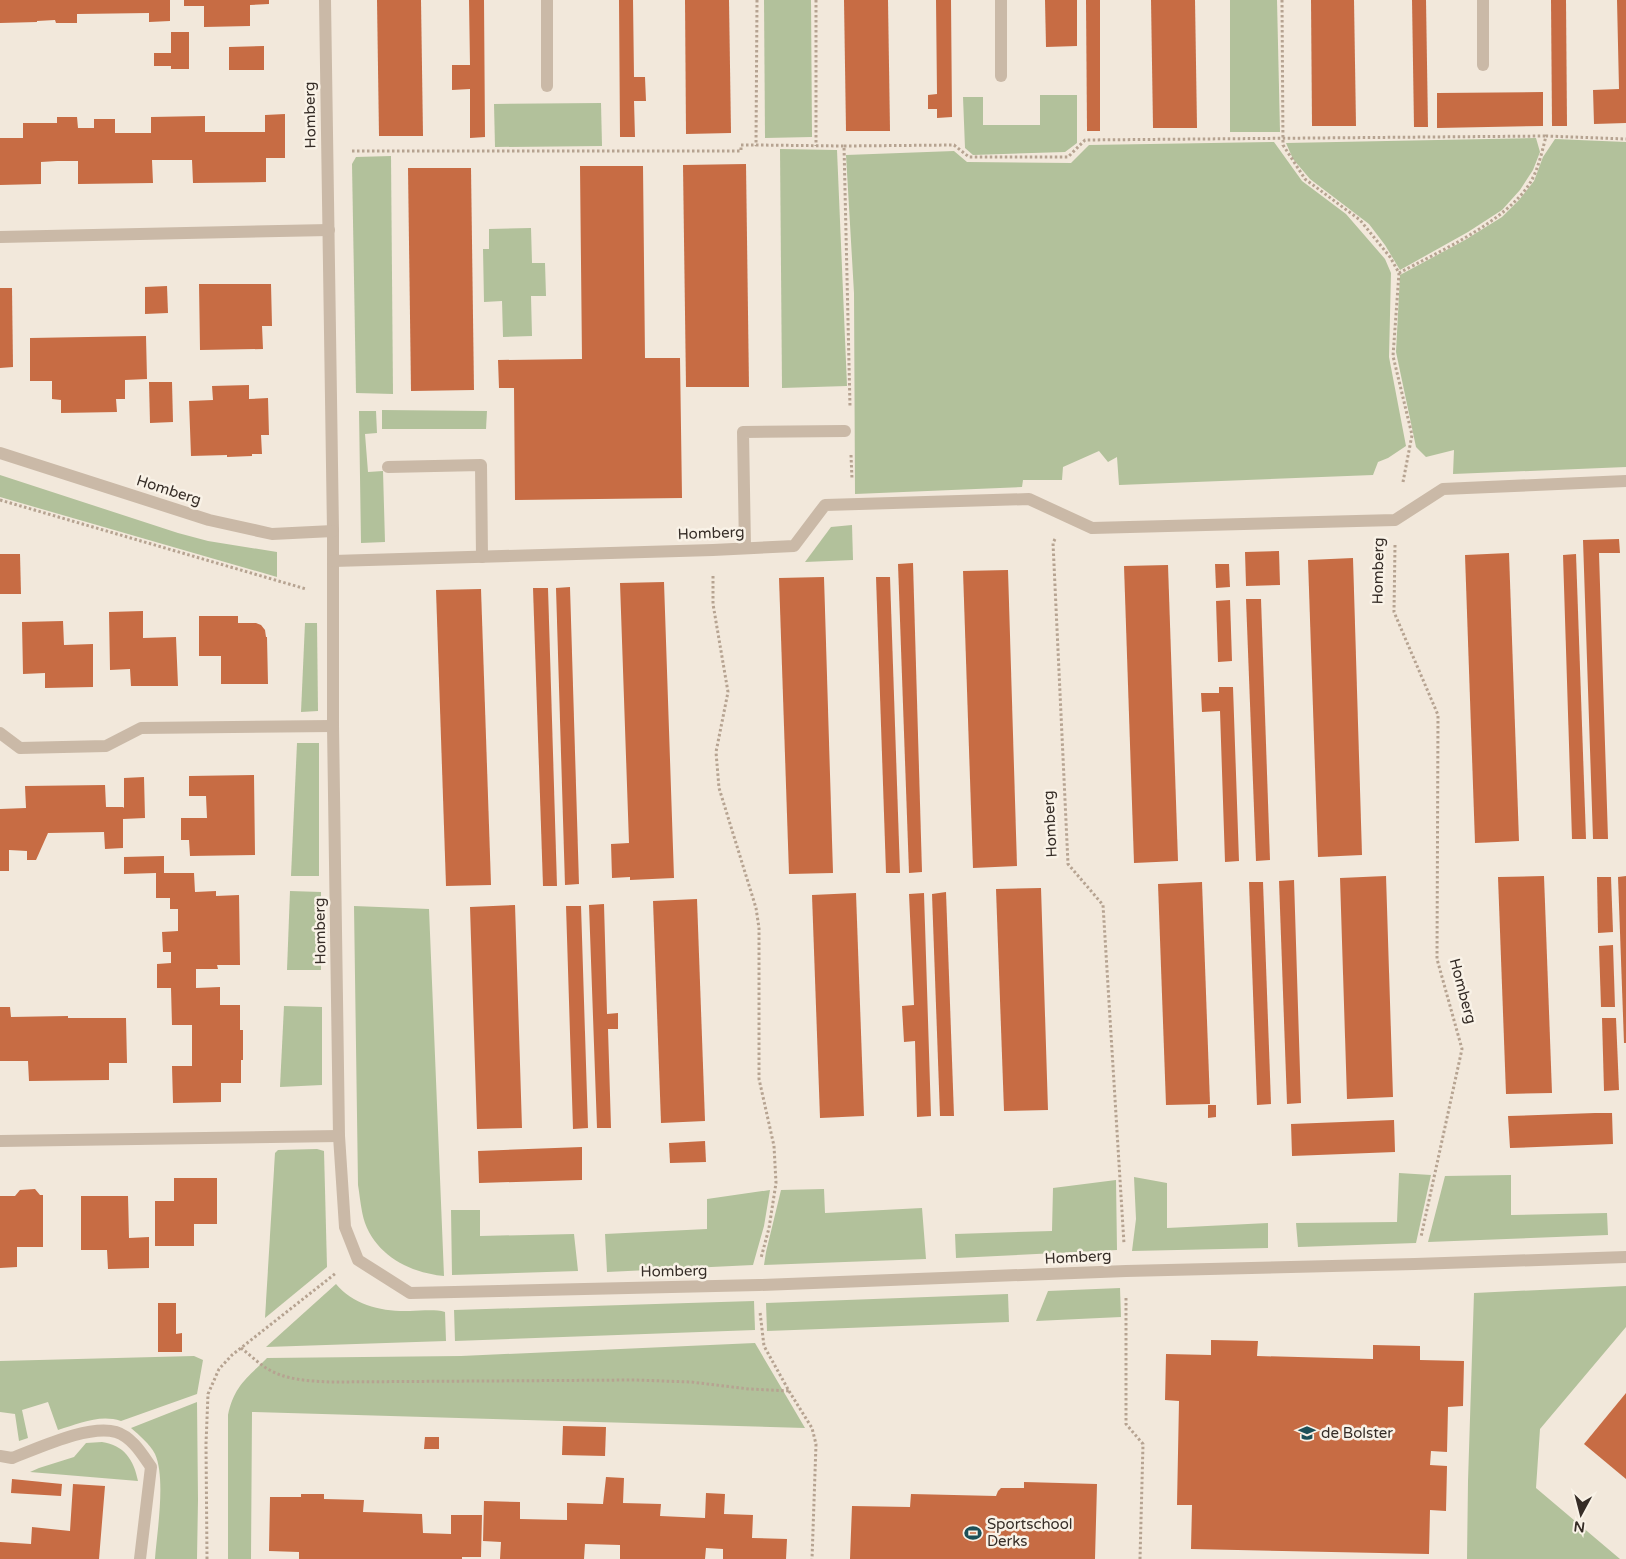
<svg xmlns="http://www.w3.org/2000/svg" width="1626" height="1559" font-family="'Varela Round',sans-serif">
<rect width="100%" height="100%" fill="#f2e8db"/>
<g fill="#b2c19b">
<path d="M 764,0 L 811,0 L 812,137 L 765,138 Z"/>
<path d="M 1230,0 L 1277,0 L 1280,132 L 1230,132 Z"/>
<path d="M 1040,95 L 1077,95 L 1077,143 L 1065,152 L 973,155 L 965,148 L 963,97 L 983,97 L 983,125 L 1040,125 Z"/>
<path d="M 601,103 L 602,146 L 495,147 L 494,104 Z"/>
<path d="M 1536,138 L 1540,152 L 1533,170 L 1520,190 L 1502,210 L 1468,232 L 1400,270 L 1385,245 L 1369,224 L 1310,179 L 1293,159 L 1286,143 Z"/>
<path d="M 1555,139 L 1626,142 L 1626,467 L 1453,474 L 1454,450 L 1426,457 L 1416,447 L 1396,352 L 1400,275 L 1465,240 L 1502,217 L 1519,200 L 1534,181 L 1543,157 Z"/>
<path d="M 1274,142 L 1302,181 L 1346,214 L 1385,259 L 1391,273 L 1389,357 L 1406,446 L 1388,458 L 1378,462 L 1373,475 L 1119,485 L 1117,457 L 1108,462 L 1099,451 L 1063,467 L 1062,480 L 1023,480 L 1022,487 L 855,494 L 854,293 L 846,155 L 954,151 L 967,162 L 1071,163 L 1089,145 Z"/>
<path d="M 780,149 L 837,150 L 847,386 L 782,388 Z"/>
<path d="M 391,156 L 393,394 L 356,393 L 352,164 L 356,157 Z"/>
<path d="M 531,228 L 532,263 L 545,263 L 546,296 L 531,296 L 532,336 L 503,337 L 502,301 L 484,302 L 483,249 L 489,249 L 489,229 Z"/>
<path d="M 382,410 L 487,411 L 486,429 L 382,429 Z"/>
<path d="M 359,411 L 376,411 L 377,433 L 365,434 L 368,472 L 383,471 L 385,542 L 361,543 Z"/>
<path d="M 0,475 L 178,533 L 208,541 L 277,552 L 277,577 L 0,497 Z"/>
<path d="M 852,525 L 853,560 L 805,562 L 831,527 Z"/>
<path d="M 305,623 L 317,623 L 318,711 L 301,712 Z"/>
<path d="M 297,743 L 319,743 L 319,876 L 291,876 Z"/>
<path d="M 290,891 L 321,892 L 321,970 L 287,970 Z"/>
<path d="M 354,906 L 429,909 L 444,1276 C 411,1273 377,1256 365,1223 C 361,1211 360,1197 358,1185 Z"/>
<path d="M 284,1006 L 322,1007 L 322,1085 L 280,1087 Z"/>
<path d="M 317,1149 L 324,1151 L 327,1267 L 265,1318 L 275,1153 L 278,1150 Z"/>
<path d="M 1399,1173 L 1431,1175 L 1416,1243 L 1298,1247 L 1296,1223 L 1397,1222 Z"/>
<path d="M 1511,1175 L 1511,1215 L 1607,1213 L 1608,1235 L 1428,1242 L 1445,1176 Z"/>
<path d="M 1134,1177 L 1167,1183 L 1167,1228 L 1268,1223 L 1268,1248 L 1132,1251 L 1136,1219 Z"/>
<path d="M 1116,1180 L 1117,1250 L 956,1258 L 955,1234 L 1052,1231 L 1053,1188 Z"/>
<path d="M 824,1189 L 825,1213 L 922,1208 L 926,1259 L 764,1265 L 766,1252 L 781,1190 Z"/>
<path d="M 770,1190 L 764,1226 L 753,1265 L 607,1272 L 605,1234 L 707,1229 L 707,1199 Z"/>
<path d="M 451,1210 L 480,1210 L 480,1236 L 574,1234 L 578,1271 L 452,1275 Z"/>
<path d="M 336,1284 C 353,1305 383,1312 410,1311 C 421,1311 434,1309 445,1312 L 446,1341 L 266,1347 Z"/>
<path d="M 1626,1286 L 1626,1327 L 1540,1429 L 1536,1488 L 1620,1559 L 1467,1559 L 1468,1481 L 1474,1293 Z"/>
<path d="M 1120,1288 L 1121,1317 L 1036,1321 L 1048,1291 Z"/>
<path d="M 1008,1294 L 1009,1322 L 767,1331 L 766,1303 Z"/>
<path d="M 754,1301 L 755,1330 L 455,1341 L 454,1310 Z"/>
<path d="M 755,1343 L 805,1428 L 252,1412 L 251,1559 L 228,1559 L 228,1415 C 234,1386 247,1378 267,1358 L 461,1356 Z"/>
<path d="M 194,1356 L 203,1360 L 197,1394 L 121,1421 C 99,1414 79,1424 58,1430 L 48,1402 L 22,1410 L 28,1438 L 19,1441 L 15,1414 L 0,1412 L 0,1361 Z"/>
<path d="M 197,1402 L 198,1500 L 197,1559 L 155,1559 C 157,1532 166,1478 155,1454 C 150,1444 139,1435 131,1428 Z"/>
<path d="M 102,1442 C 124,1445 134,1460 138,1481 L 30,1472 L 39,1468 L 74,1457 L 86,1443 Z"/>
</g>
<g fill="#c76c44">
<path d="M 0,0 L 170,0 L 170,21 L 149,22 L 149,13 L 77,14 L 77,23 L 56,23 L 55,20 L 37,21 L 37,22 L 0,23 Z"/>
<path d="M 184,0 L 269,0 L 269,4 L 250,5 L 250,26 L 204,27 L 204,6 L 184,6 Z"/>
<path d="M 377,0 L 421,0 L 423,136 L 379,136 Z"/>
<path d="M 469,0 L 484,0 L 485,137 L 470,138 L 470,89 L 452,90 L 452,65 L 470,65 Z"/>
<path d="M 619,0 L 633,0 L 634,77 L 645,77 L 646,101 L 634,101 L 635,137 L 620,137 Z"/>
<path d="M 685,0 L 729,0 L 731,133 L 686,134 Z"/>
<path d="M 844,0 L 888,0 L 890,131 L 846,131 Z"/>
<path d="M 936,0 L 951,0 L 952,117 L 937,118 L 937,109 L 928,109 L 928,95 L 937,94 Z"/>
<path d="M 1045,0 L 1077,0 L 1077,46 L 1046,47 Z"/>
<path d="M 1086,0 L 1100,0 L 1100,131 L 1087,131 Z"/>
<path d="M 1151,0 L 1195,0 L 1197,128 L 1153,128 Z"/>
<path d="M 1311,0 L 1354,0 L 1356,126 L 1312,126 Z"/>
<path d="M 1412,0 L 1426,0 L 1428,127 L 1414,127 Z"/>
<path d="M 1551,0 L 1566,0 L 1567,126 L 1552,126 Z"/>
<path d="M 1617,0 L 1626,0 L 1626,123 L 1594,124 L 1593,90 L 1619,89 Z"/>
<path d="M 171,32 L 189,32 L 189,69 L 171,69 L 171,66 L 154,66 L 154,53 L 171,53 Z"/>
<path d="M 264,46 L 264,70 L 229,70 L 229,47 Z"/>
<path d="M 1543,92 L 1543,126 L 1437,128 L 1437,93 Z"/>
<path d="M 285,114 L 285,158 L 266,158 L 266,182 L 193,183 L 192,160 L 152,160 L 153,183 L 78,184 L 78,161 L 57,161 L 41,162 L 41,184 L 0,185 L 0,138 L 23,138 L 23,123 L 57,123 L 57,117 L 77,117 L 78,128 L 94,128 L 94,119 L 115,119 L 115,133 L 151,133 L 151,117 L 205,116 L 205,132 L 265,132 L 265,115 Z"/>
<path d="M 746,164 L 749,387 L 686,387 L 683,165 Z"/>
<path d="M 580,166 L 643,166 L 645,358 L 680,358 L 682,498 L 515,500 L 514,388 L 499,388 L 498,360 L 582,359 Z"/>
<path d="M 408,168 L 471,168 L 474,390 L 411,391 Z"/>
<path d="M 199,284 L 271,284 L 272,326 L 262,326 L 263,349 L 200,350 Z"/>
<path d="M 167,286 L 168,313 L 145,314 L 145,287 Z"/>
<path d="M 0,288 L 12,288 L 13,367 L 0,368 Z"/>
<path d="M 146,336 L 147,379 L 125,380 L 125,399 L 116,399 L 117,412 L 61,413 L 61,400 L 52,399 L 52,381 L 30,381 L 30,338 Z"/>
<path d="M 149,382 L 172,382 L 173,422 L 150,423 Z"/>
<path d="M 249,385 L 249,399 L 268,398 L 269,435 L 261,435 L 262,454 L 252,454 L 252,456 L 227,457 L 227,455 L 191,456 L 189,401 L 213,400 L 212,386 Z"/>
<path d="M 1619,539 L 1620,553 L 1599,553 L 1608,839 L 1593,839 L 1583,540 Z"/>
<path d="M 1279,551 L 1280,585 L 1246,586 L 1245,552 Z"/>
<path d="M 1509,553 L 1519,841 L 1475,843 L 1465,555 Z"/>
<path d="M 0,554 L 20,554 L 21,594 L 0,594 Z"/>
<path d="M 1576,554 L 1586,839 L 1572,839 L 1563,555 Z"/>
<path d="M 1353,558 L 1362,855 L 1318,857 L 1308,560 Z"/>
<path d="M 913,563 L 922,872 L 909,873 L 898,564 Z"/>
<path d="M 1215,564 L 1229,564 L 1230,587 L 1216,588 Z"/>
<path d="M 1168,565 L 1178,861 L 1134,863 L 1124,566 Z"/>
<path d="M 1008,570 L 1017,866 L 973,868 L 963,571 Z"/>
<path d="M 824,577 L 833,873 L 789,874 L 779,578 Z"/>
<path d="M 876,577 L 890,577 L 900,873 L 886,873 Z"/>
<path d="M 664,582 L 674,878 L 630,880 L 630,877 L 612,878 L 611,844 L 629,843 L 620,583 Z"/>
<path d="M 570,587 L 579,884 L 565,885 L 556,588 Z"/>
<path d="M 533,588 L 548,588 L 557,886 L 543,886 Z"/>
<path d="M 481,589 L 491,885 L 446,886 L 436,590 Z"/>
<path d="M 1246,599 L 1261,599 L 1270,860 L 1256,861 Z"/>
<path d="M 1230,600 L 1232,661 L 1218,662 L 1216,601 Z"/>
<path d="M 143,611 L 143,638 L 176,637 L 178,686 L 131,686 L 130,669 L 110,670 L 109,612 Z"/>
<path d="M 199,616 L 238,616 L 238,623 L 256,623 L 261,625 L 265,630 L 266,637 L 267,637 L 268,684 L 221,684 L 221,656 L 199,656 Z"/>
<path d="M 63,621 L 64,645 L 93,644 L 93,687 L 45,688 L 45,673 L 23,674 L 22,622 Z"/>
<path d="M 1219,687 L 1233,687 L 1239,861 L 1225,862 L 1220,711 L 1202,712 L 1201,693 L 1219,693 Z"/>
<path d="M 254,775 L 255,855 L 190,856 L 189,840 L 181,840 L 181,818 L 207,818 L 206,796 L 189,796 L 189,776 Z"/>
<path d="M 144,777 L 145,818 L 123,819 L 123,848 L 105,849 L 104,832 L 48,833 L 36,860 L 27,860 L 27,851 L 9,850 L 9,871 L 0,871 L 0,809 L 26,808 L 25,786 L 105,785 L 106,807 L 123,807 L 124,808 L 124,778 Z"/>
<path d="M 164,856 L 164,873 L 194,873 L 195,892 L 216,891 L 216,896 L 239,895 L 240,965 L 217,965 L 218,969 L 196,969 L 196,988 L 220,987 L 220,1005 L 240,1005 L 240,1030 L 243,1030 L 243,1060 L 241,1060 L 241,1083 L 221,1083 L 221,1102 L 173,1103 L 172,1066 L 192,1066 L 192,1025 L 172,1025 L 171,988 L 157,988 L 157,964 L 171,963 L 171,952 L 163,952 L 162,932 L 178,931 L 178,909 L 170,909 L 170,898 L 156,898 L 156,873 L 124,874 L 124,857 Z"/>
<path d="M 1386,876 L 1393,1097 L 1347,1099 L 1340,878 Z"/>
<path d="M 1544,876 L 1552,1093 L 1506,1094 L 1498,877 Z"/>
<path d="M 1626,876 L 1626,1043 L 1624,1043 L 1618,877 Z"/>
<path d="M 1597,877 L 1611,877 L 1613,932 L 1598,933 Z"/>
<path d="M 1294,880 L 1301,1103 L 1287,1104 L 1279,881 Z"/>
<path d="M 1202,882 L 1210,1104 L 1166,1105 L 1158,884 Z"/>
<path d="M 1249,882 L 1263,882 L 1271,1104 L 1257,1105 Z"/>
<path d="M 1041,888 L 1048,1110 L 1004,1111 L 996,889 Z"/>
<path d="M 946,892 L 954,1116 L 940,1116 L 932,894 Z"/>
<path d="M 856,893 L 864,1116 L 820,1118 L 812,895 Z"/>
<path d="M 924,893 L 931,1116 L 917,1117 L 915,1041 L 904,1042 L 902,1006 L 914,1005 L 909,894 Z"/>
<path d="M 697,899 L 705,1121 L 661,1123 L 653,901 Z"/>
<path d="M 604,904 L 607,1014 L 618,1013 L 618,1029 L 608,1029 L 611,1128 L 597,1128 L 589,905 Z"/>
<path d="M 515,905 L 522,1128 L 477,1129 L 470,907 Z"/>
<path d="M 566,906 L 581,906 L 588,1128 L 573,1129 Z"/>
<path d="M 1613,945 L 1615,1007 L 1601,1007 L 1599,946 Z"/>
<path d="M 0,1007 L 10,1007 L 11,1017 L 68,1016 L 68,1018 L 126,1018 L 127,1063 L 109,1063 L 109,1080 L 29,1081 L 28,1061 L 0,1061 Z"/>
<path d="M 1602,1018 L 1616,1018 L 1619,1090 L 1604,1091 Z"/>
<path d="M 1208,1105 L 1216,1105 L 1216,1117 L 1208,1118 Z"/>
<path d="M 1595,1113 L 1612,1113 L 1613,1144 L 1510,1148 L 1508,1116 Z"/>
<path d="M 1394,1120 L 1395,1152 L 1292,1156 L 1291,1124 Z"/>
<path d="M 705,1141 L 706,1162 L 670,1163 L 669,1143 Z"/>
<path d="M 582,1147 L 582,1180 L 479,1183 L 478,1151 Z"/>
<path d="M 174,1178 L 217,1178 L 217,1224 L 194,1224 L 194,1246 L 155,1246 L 155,1201 L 174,1201 Z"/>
<path d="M 35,1189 L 40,1195 L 43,1195 L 43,1247 L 17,1247 L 17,1267 L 0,1268 L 0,1196 L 15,1196 L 20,1190 Z"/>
<path d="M 81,1196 L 128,1196 L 129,1238 L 149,1237 L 149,1268 L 108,1269 L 107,1250 L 81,1250 Z"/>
<path d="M 158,1303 L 176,1303 L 176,1334 L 182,1333 L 182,1352 L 158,1352 Z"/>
<path d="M 1211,1340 L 1258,1341 L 1257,1356 L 1373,1359 L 1373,1345 L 1420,1346 L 1420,1360 L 1464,1361 L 1463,1406 L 1448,1407 L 1447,1452 L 1431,1451 L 1430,1465 L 1447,1466 L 1446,1511 L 1430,1510 L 1429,1554 L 1191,1549 L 1192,1505 L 1177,1505 L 1179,1401 L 1165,1400 L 1166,1354 L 1211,1355 Z"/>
<path d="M 1626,1393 L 1626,1479 L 1584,1444 Z"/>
<path d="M 563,1426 L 606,1427 L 605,1456 L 562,1455 Z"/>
<path d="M 425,1437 L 439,1437 L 439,1449 L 424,1449 Z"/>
<path d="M 606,1477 L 624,1478 L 623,1503 L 661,1504 L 660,1516 L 705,1518 L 706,1493 L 725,1494 L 724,1514 L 753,1515 L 752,1538 L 787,1539 L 786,1559 L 723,1559 L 723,1549 L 706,1548 L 705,1559 L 620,1559 L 620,1545 L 585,1544 L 584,1559 L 500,1559 L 501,1542 L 483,1541 L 484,1501 L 520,1502 L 520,1519 L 567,1520 L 567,1503 L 603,1504 Z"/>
<path d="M 12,1479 L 62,1484 L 61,1496 L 11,1493 Z"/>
<path d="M 1024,1482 L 1097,1484 L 1095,1559 L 850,1559 L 852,1506 L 910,1507 L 911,1494 L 996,1496 L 998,1491 L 1001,1488 L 1024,1488 Z"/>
<path d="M 73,1484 L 105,1486 L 99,1559 L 0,1559 L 0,1542 L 31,1544 L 32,1527 L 70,1531 Z"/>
<path d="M 301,1494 L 324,1494 L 324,1499 L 364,1500 L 363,1512 L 422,1514 L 423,1533 L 451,1534 L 451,1515 L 482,1515 L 481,1557 L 462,1557 L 462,1559 L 299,1559 L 299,1552 L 269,1551 L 270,1497 L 301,1497 Z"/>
</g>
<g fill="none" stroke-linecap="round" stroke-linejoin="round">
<g stroke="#b6a391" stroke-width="3" stroke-dasharray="2.5 2.5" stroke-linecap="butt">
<path d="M 757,0 L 756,145 L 844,146 L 850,407"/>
<path d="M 816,0 L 816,146"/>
<path d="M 1282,0 L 1283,145 L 1305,179 L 1360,220 L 1390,257 L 1399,273 L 1393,356 L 1412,435 L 1403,482"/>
<path d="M 844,146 L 954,145 L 969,157 L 1068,157 L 1085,140 L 1546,136"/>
<path d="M 352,151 L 741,151 L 741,145 L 756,145"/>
<path d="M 1399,273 C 1438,252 1506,222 1530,183 C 1538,170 1542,152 1546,136 L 1626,139"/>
<path d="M 851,455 L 852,479"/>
<path d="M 0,500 L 306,589"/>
<path d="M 1055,539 L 1053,543 L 1068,864 L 1103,905 L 1124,1244"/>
<path d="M 1395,545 L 1394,612 L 1438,715 L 1437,959 L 1462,1049 L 1421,1237"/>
<path d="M 713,576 L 713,604 L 728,692 L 716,752 L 719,788 L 756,908 L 759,928 L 759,1079 L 774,1146 L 776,1183 L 769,1228 L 761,1258"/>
<path d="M 1126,1298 L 1126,1424 L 1143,1444 L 1140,1559"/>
<path d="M 241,1348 C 249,1354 257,1362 266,1368 C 285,1380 308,1381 331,1382 L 635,1380 L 691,1382 L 749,1389 L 789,1391 L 764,1346 L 760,1312"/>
<path d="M 789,1391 L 812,1428 L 816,1444 L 812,1559"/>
<path d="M 207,1559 L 206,1444 L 208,1394 L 219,1369 L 232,1355 L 336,1273"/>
</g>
<g stroke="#cab9a7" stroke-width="12">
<path d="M 547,0 L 547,86"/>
<path d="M 1001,0 L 1001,76"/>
<path d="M 1483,65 L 1483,0"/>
<path d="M 388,467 L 481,465 L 482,557"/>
<path d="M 745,548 L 743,432 L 845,431"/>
<path d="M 0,1456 L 12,1458 C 39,1448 89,1424 116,1432 C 132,1437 142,1454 151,1467 L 140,1559"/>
</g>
<g stroke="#cab9a7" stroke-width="12">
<path d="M 325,0 L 333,531 L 333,726 L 339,1136 L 345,1227 L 358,1260 L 410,1293 L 759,1285 L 1126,1271 L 1415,1264 L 1626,1257"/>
<path d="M 0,237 L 329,230"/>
<path d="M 0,453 L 209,520 L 272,534 L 333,531"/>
<path d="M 333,561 L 713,550 L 794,546 L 825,505 L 1029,499 L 1092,528 L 1395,520 L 1443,489 L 1626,481"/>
<path d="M 0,733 L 20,748 L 106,746 L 141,728 L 333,726"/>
<path d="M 0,1141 L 339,1136"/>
</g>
</g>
<defs>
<g id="school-bare" transform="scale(1.35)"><path d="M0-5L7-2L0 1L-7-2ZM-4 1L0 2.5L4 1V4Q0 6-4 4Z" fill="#1d5058" stroke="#f9f2e7" stroke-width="2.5" paint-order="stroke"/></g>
<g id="stadium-bare" transform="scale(1.35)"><path d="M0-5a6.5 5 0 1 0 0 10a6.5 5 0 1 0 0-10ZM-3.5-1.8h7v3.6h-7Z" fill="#1d5058" stroke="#f9f2e7" stroke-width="2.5" paint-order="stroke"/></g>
</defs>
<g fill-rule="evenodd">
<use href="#school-bare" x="1307" y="1433"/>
<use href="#stadium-bare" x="973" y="1533"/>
</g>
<g text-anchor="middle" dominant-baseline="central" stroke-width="5" stroke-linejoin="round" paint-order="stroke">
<g font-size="15" fill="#362d27" stroke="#f9f2e7">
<text transform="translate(310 115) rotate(-91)">Homberg</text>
<text transform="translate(169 490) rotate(18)">Homberg</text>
<text transform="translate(711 533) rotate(-2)">Homberg</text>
<text transform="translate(1378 571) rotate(-89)">Homberg</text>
<text transform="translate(1050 824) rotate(-93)">Homberg</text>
<text transform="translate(320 931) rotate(-91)">Homberg</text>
<text transform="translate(1463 991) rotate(75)">Homberg</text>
<text transform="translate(1078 1257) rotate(-3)">Homberg</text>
<text transform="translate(674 1271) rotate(-1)">Homberg</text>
</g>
<g font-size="15" fill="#362d27" stroke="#f9f2e7" text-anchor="start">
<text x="1321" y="1433">de Bolster</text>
<text x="987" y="1524">Sportschool<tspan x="987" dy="17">Derks</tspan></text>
</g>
</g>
<g transform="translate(1581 1514) rotate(187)" stroke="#f9f2e7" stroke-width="4" paint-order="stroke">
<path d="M0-4L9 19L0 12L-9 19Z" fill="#362d27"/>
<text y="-8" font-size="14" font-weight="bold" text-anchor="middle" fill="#362d27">N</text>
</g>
</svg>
